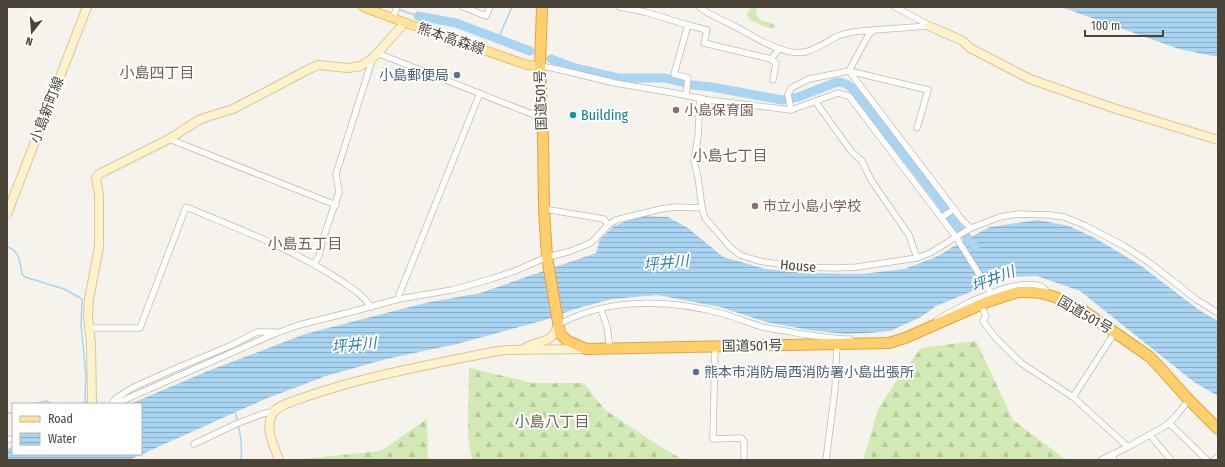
<svg xmlns="http://www.w3.org/2000/svg" width="1225" height="467" font-family="'Fira Sans Condensed','Noto Sans JP',sans-serif">
<defs>
<pattern id="grass-tufts" width="24" height="20" patternUnits="userSpaceOnUse"><rect width="24" height="20" fill="#d2eab5"/><path d="M3 7l-1-3M5 7V3M7 7l1-3M15 17l-1-3M17 17v-4M19 17l1-3" fill="none" stroke="#b6ca9c"/></pattern>
<pattern id="forest-firs" width="22" height="20" patternUnits="userSpaceOnUse"><rect width="22" height="20" fill="#d2eab5"/><path d="M5 1l3.5 6h-7zM16 11l3.5 6h-7z" fill="#b6ca9c"/></pattern>
<pattern id="water-rules" width="6" height="5" patternUnits="userSpaceOnUse"><rect width="6" height="5" fill="#a9d4f2"/><path d="M0 2.5h6" fill="none" stroke="#8caec5"/></pattern>
</defs>
<rect width="100%" height="100%" fill="#f6f3ec"/>
<path fill="url(#grass-tufts)" d="M 752,7 L 757,7 L 756,13 L 760,20 L 774,24 L 775,27 L 773,29 L 763,26 L 750,20 L 747,15 L 748,12 Z"/>
<g fill="url(#forest-firs)">
<path d="M 976,341 L 1013,420 L 1065,459 L 1065,460 L 863,460 L 879,407 L 894,384 L 921,348 Z"/>
<path d="M 469,368 L 533,383 L 584,383 L 605,410 L 664,449 L 684,460 L 472,460 L 468,436 Z"/>
<path d="M 427,419 L 428,460 L 294,460 L 381,451 Z"/>
</g>
<g fill="url(#water-rules)">
<path d="M 1061,7 L 1218,7 L 1218,57 L 1179,49 Z"/>
<path d="M 641,216 L 668,217 L 688,228 L 723,257 L 766,269 L 804,273 L 862,274 L 904,269 L 936,257 L 963,241 L 990,227 L 1037,220 L 1054,223 L 1069,226 L 1095,238 L 1140,265 L 1199,310 L 1218,321 L 1218,396 L 1194,382 L 1080,291 L 1037,276 L 1007,277 L 936,306 L 921,317 L 890,331 L 869,333 L 845,334 L 809,330 L 766,322 L 720,307 L 657,295 L 612,299 L 575,309 L 545,320 L 457,344 L 386,359 L 326,376 L 265,399 L 129,460 L 7,460 L 7,449 L 13,447 L 13,454 L 141,454 L 141,404 L 130,404 L 208,371 L 305,334 L 425,303 L 480,293 L 596,253 L 600,239 L 614,226 Z"/>
</g>
<g fill="none" stroke-linecap="round" stroke-linejoin="round">
<g stroke="#a9d4f2" stroke-width="1.5">
<path d="M 398,9 L 418,16"/>
<path d="M 498,39 L 512,7"/>
<path d="M 7,247 C 20,250 20,263 22,274 L 25,277 L 64,289 L 82,299 L 81,325 L 86,376 L 85,396 L 86,404"/>
<path d="M 81,403 L 85,402"/>
<path d="M 34,404 L 46,401 L 52,404"/>
<path d="M 235,411 C 239,427 243,443 241,460"/>
<path d="M 7,413 L 13,413"/>
</g>
<g stroke="#a9d4f2" stroke-width="9">
<path d="M 418,16 L 456,23 L 530,51"/>
<path d="M 551,59 L 575,68 L 618,78 L 665,78 L 692,85 L 712,87 L 782,100 L 798,97 L 837,82 C 848,82 853,89 859,97 L 940,202 L 952,220 L 975,247"/>
</g>
<g stroke="#c2bbae" stroke-width="7">
<g id="street">
<path d="M 463,7 L 486,16 L 490,7"/>
<path d="M 619,7 L 645,12 L 688,25 L 674,74 L 688,78 L 686,95"/>
<path d="M 699,7 C 710,15 722,20 734,26 C 754,36 781,56 805,52 C 817,49 827,42 838,36 C 849,31 862,31 874,30"/>
<path d="M 895,7 L 929,25"/>
<path d="M 393,18 L 397,7"/>
<path d="M 688,25 L 707,30 L 704,43 L 771,59 L 779,49"/>
<path d="M 377,53 L 542,118"/>
<path d="M 771,59 L 776,63 L 773,80"/>
<path d="M 540,66 L 557,69 L 615,83 L 674,93 L 708,100 L 791,110 L 838,93 L 849,96 L 956,237 L 991,293"/>
<path d="M 849,71 L 954,209 L 962,220 L 971,228"/>
<path d="M 849,71 L 869,34 L 874,30 L 929,26"/>
<path d="M 700,98 L 698,136 L 694,161 L 698,177 L 702,208 L 705,218 L 730,247 L 740,255 L 759,261 L 798,267 L 837,268 L 857,267 L 917,258 L 930,253 L 971,228 L 1000,217 L 1018,214 L 1050,215 L 1064,217 L 1084,225 L 1124,246 L 1150,263 L 1197,300 L 1218,313"/>
<path d="M 815,101 L 851,151 L 862,161 L 871,180 L 909,235 L 917,258"/>
<path d="M 791,110 L 788,94 L 791,88 L 809,79 L 849,71 L 928,90 L 917,128"/>
<path d="M 169,139 L 336,205"/>
<path d="M 544,209 L 604,219 L 608,225"/>
<path d="M 941,218 L 954,209"/>
<path d="M 314,264 L 319,256 L 322,242 L 339,192 L 336,174 L 373,57"/>
<path d="M 399,295 L 480,93"/>
<path d="M 981,305 L 986,316 L 983,321 L 995,337 L 1021,363 L 1073,397 L 1128,447"/>
<path d="M 601,309 L 607,327 L 610,349"/>
<path d="M 937,320 C 947,313 959,308 970,302 C 991,293 1013,282 1036,285 C 1042,286 1046,288 1046,294"/>
<path d="M 558,325 C 608,297 670,299 724,314 C 737,318 749,323 762,327 C 770,329 778,330 786,331 C 808,335 828,339 850,339"/>
<path d="M 89,328 L 140,328 L 186,207 C 239,229 293,249 341,281 C 353,289 362,294 371,307"/>
<path d="M 715,347 L 713,439 L 741,438 L 744,441 L 744,460"/>
<path d="M 1073,397 L 1115,332"/>
<path d="M 112,404 L 115,399 L 132,388 L 172,370 L 232,345 L 257,332 L 275,332"/>
<path d="M 115,404 L 274,334 L 299,325 L 351,312 L 399,299 L 452,290 L 491,279 L 515,271 L 547,257 L 568,252 L 586,245 L 592,242 L 608,225 L 616,220 L 661,209 L 675,207 L 702,208"/>
<path d="M 1169,423 L 1207,460"/>
<path d="M 1150,435 L 1171,460"/>
<path d="M 7,440 L 13,438"/>
<path d="M 194,444 L 236,424 L 265,413 L 274,412"/>
<path d="M 1112,454 L 1114,460"/>
<path d="M 826,460 L 835,389 L 837,344"/>
<path d="M 1101,460 L 1128,447 L 1167,425 L 1175,417 L 1189,400"/>
<path d="M 1214,460 L 1218,457"/>
</g>
</g>
<g stroke="#d6c79b" stroke-width="10">
<g id="secondary">
<path d="M 929,26 L 963,41 L 970,48 L 1030,79 L 1113,108 L 1218,140"/>
<path d="M 7,214 L 87,7"/>
<path d="M 525,348 C 539,339 552,345 558,325"/>
<path d="M 92,404 L 91,343 L 88,317 L 89,299 L 99,247 L 99,195 L 96,178 L 99,174 L 169,139 L 199,120 L 207,117 L 233,109 L 279,85 L 307,70 L 318,65 L 348,68 L 361,66 L 374,57 L 381,49 L 401,27 L 403,22"/>
<path d="M 279,460 C 274,446 264,428 273,413 C 279,404 295,401 305,397 C 366,376 429,365 492,352 L 506,350 L 585,349"/>
</g>
</g>
<g stroke="#e6c16a" stroke-width="10">
<path id="primary" d="M 363,7 L 403,22 L 527,65 L 540,66"/>
</g>
<g stroke="#e0a43c" stroke-width="12">
<path id="highway" d="M 542,7 L 540,66 L 543,135 L 544,209 L 547,257 L 560,334 L 568,341 L 586,349 L 889,343 L 905,338 L 987,302 L 1018,292 L 1028,292 L 1041,293 L 1055,297 L 1084,311 L 1150,357 L 1163,371 L 1189,400 L 1218,429"/>
</g>
<use href="#street" stroke="#fff" stroke-width="5.5"/>
<use href="#secondary" stroke="#fff3cd" stroke-width="8"/>
<use href="#primary" stroke="#ffe39c" stroke-width="8"/>
<use href="#highway" stroke="#ffcf6e" stroke-width="10"/>
</g>
<g fill="#5c6f8a" stroke="#fff" stroke-width="1.5">
<circle cx="457" cy="75" r="4"/>
<circle cx="696" cy="372" r="4"/>
</g>
<g fill="#8d6e63" stroke="#fff" stroke-width="1.5">
<circle cx="676" cy="110" r="4"/>
<circle cx="755" cy="206" r="4"/>
</g>
<circle fill="#0f9aa8" stroke="#fff" stroke-width="1.5" cx="573" cy="115" r="4"/>
<g text-anchor="middle" dominant-baseline="central" stroke-width="4" stroke-linejoin="round" paint-order="stroke">
<g font-size="14" fill="#4b4439" stroke="#fff">
<text transform="translate(451 39) rotate(19)">熊本高森線</text>
<text transform="translate(541 100) rotate(-92)">国道501号</text>
<text transform="translate(47 110) rotate(-69)">小島新町線</text>
<text transform="translate(798 266) rotate(5)">House</text>
<text transform="translate(1085 315) rotate(30)">国道501号</text>
<text transform="translate(752 346) rotate(-1)">国道501号</text>
</g>
<g font-size="14" fill="#4e5e75" stroke="#fff" text-anchor="end">
<text x="449" y="75">小島郵便局</text>
<text x="704" y="372" text-anchor="start">熊本市消防局西消防署小島出張所</text>
</g>
<g font-size="14" fill="#785e54" stroke="#fff" text-anchor="start">
<text x="684" y="110">小島保育園</text>
<text x="763" y="206">市立小島小学校</text>
</g>
<g font-size="14" fill="#0d838f" stroke="#fff" text-anchor="start">
<text x="581" y="115">Building</text>
</g>
<g font-size="15" fill="#6e6250" stroke="#fff">
<text x="157" y="73">小島四丁目</text>
<text x="730" y="156">小島七丁目</text>
<text x="305" y="244">小島五丁目</text>
<text x="552" y="422">小島八丁目</text>
</g>
<g font-size="15" font-style="italic" fill="#2e7ab2" stroke="#fff">
<text transform="translate(666 263) rotate(-5)">坪井川</text>
<text transform="translate(993 279) rotate(-21)">坪井川</text>
<text transform="translate(354 345) rotate(-6)">坪井川</text>
</g>
</g>
<rect width="1225" height="467" fill="none" stroke="#4b4439" stroke-width="16"/>
<rect x="12" y="403" width="130" height="52" fill="#ffffff" stroke="#b7b4b0"/>
<rect x="20" y="416" width="20" height="6" fill="#ffe39c" stroke="#b7b4b0"/>
<text x="48" y="423" font-size="12" fill="#4b4439">Road</text>
<rect x="20" y="433" width="20" height="12" fill="url(#water-rules)" stroke="#b7b4b0"/>
<text x="48" y="443" font-size="12" fill="#4b4439">Water</text>
<g transform="translate(32 32) rotate(197)" stroke="#ffffff" stroke-width="3" paint-order="stroke">
<path d="M0-3L7 15L0 10L-7 15Z" fill="#4b4439"/>
<text y="-6" font-size="11" font-weight="bold" text-anchor="middle" fill="#4b4439">N</text>
</g>
<path d="M1085 30v6h78v-6" fill="none" stroke="#4b4439" stroke-width="2"/>
<text x="1091" y="30" font-size="12" fill="#4b4439" stroke="#ffffff" stroke-width="3" paint-order="stroke">100 m</text>
</svg>
